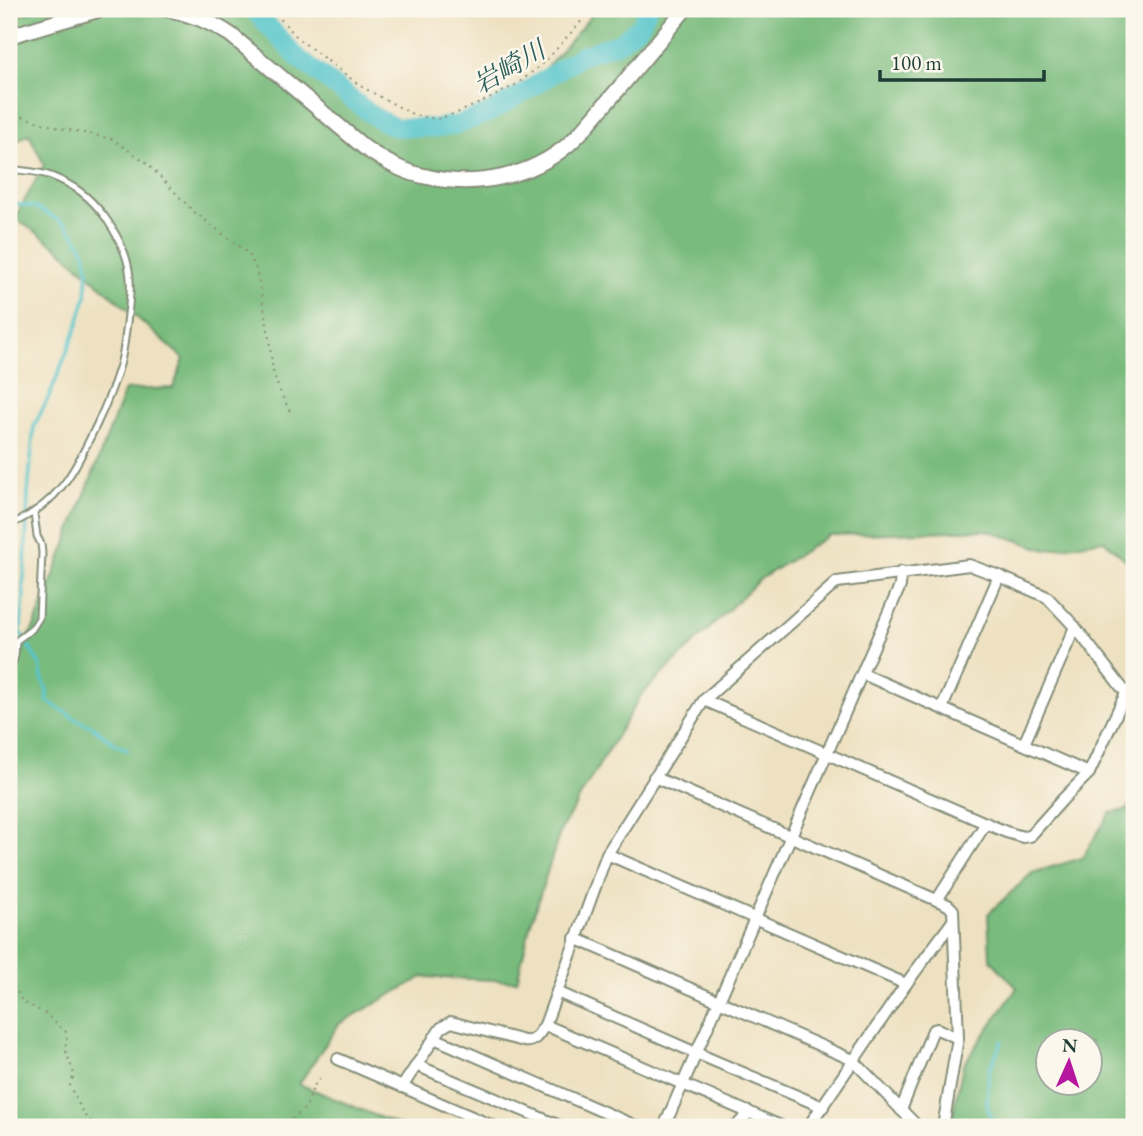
<svg xmlns="http://www.w3.org/2000/svg" width="1143" height="1136" font-family="'EB Garamond','Noto Serif JP',serif">
<rect width="100%" height="100%" fill="#fbf7ec"/>
<filter id="ink" filterUnits="userSpaceOnUse"><feTurbulence type="fractalNoise" baseFrequency=".0143" numOctaves="2"/><feDisplacementMap in="SourceGraphic" scale="14" xChannelSelector="R" yChannelSelector="G"/><feConvolveMatrix kernelMatrix="1 2 1 2 8 2 1 2 1" color-interpolation-filters="sRGB"/></filter>
<filter id="wash" filterUnits="userSpaceOnUse"><feTurbulence type="fractalNoise" baseFrequency=".00686" numOctaves="4" result="noise"/><feDisplacementMap in="SourceGraphic" scale="28" xChannelSelector="R" yChannelSelector="G"/><feGaussianBlur stdDeviation="1.57" result="paint"/><feColorMatrix in="noise" values="0 0 0 0 0 0 0 0 0 0 0 0 0 0 0 0 0 1.4 0 .05"/><feComposite in="paint" operator="in"/></filter>
<g filter="url(#wash)">
<rect width="100%" height="100%" fill="#eee1c1"/>
<g fill="#79bb7d" stroke="#4c7c58" stroke-width="2" fill-rule="evenodd">
<path d="M 37,9 L 262,9 L 311,62 L 372,106 L 419,131 L 447,132 L 513,107 L 597,9 L 1134,9 L 1134,567 L 1103,540 L 1046,550 L 986,530 L 829,535 L 759,580 L 641,695 L 561,829 L 530,926 L 517,981 L 423,977 L 339,1024 L 299,1084 L 403,1127 L 9,1127 L 9,670 L 34,627 L 125,390 L 173,388 L 184,359 L 57,247 L 15,218 L 44,165 L 29,134 L 9,146 L 9,19 Z"/>
<path d="M 1134,798 L 1134,1127 L 977,1127 L 952,1117 L 963,1065 L 1017,988 L 990,959 L 988,914 L 1032,873 L 1082,858 L 1110,813 L 1126,810 ZM 1048,1042 L 1090,1042 L 1090,1084 L 1048,1084 Z"/>
</g>
<g fill="none" stroke-linecap="round" stroke-linejoin="round">
<g stroke="#57c5cb" stroke-width="3.5">
<path d="M 9,203 L 35,207 L 64,223 L 77,238 L 85,252 L 88,268 L 86,296 L 78,324 L 49,397 L 34,426 L 28,493 L 25,568 L 23,585 L 24,598 L 20,632 L 40,665 L 42,678 L 47,691 L 47,701 L 79,721 L 92,726 L 115,744 L 127,750"/>
<path d="M 994,1127 L 987,1105 L 989,1071 L 1002,1041"/>
</g>
<path stroke="#57c5cb" stroke-width="19" d="M 253,9 L 298,58 L 375,117 L 394,127 L 434,128 L 456,125 L 487,114 L 525,92 L 580,56 L 620,42 L 640,25 L 648,9"/>
</g>
</g>
<g filter="url(#ink)">
<g fill="none" stroke-linecap="round" stroke-linejoin="round">
<g stroke="#868f7a" stroke-width="9">
<g id="service">
<path d="M 9,169 C 23,171 38,171 51,176 C 76,186 89,196 105,217 C 116,233 126,250 129,270 C 132,287 129,305 127,323 C 125,337 124,351 120,365 C 114,385 106,405 97,424 C 74,471 60,504 9,525"/>
<path d="M 9,296 L 10,307 L 9,336"/>
<path d="M 9,673 L 15,656 L 16,641 L 32,629 L 39,618 L 42,553 L 41,544 L 37,536 L 34,513"/>
</g>
</g>
<g stroke="#868f7a" stroke-width="14">
<g id="minor">
<path d="M 863,674 L 1089,773"/>
<path d="M 942,708 L 999,576"/>
<path d="M 1024,744 L 1075,627"/>
<path d="M 654,777 L 925,895 L 948,905 L 953,910 L 958,1038 L 943,1127"/>
<path d="M 607,854 L 906,984"/>
<path d="M 937,900 L 986,823"/>
<path d="M 575,938 L 853,1060 L 918,1127"/>
<path d="M 557,992 L 696,1053 L 823,1107"/>
<path d="M 545,1025 L 783,1127"/>
<path d="M 434,1038 L 638,1127"/>
<path d="M 338,1059 L 495,1127"/>
<path d="M 416,1065 L 562,1127"/>
<path d="M 402,1087 L 441,1028 L 451,1022 L 524,1041 C 535,1043 539,1033 545,1025 L 607,854 L 704,700 L 837,582 L 969,565 L 999,576 L 1047,597 L 1075,627 L 1126,693 L 1089,773 L 1063,799 L 1030,836 L 1023,837 L 1006,832 L 704,700"/>
<path d="M 901,1110 L 933,1030 L 937,1029 L 958,1038"/>
<path d="M 664,1127 L 900,586 L 901,572"/>
<path d="M 736,1127 L 749,1112"/>
<path d="M 808,1127 L 906,984 L 953,921"/>
</g>
</g>
<g stroke="#868f7a" stroke-width="18">
<g id="tertiary">
<path d="M 167,9 C 191,13 211,22 231,35 L 365,148 C 384,161 404,173 428,177 C 476,188 531,177 569,144 C 584,131 596,114 609,100 C 635,70 660,39 685,9"/>
<path d="M 9,36 L 101,9"/>
</g>
</g>
<g stroke="#868f7a" stroke-width="2" stroke-dasharray="2 5" stroke-linecap="butt">
<path d="M 271,9 L 300,40 L 362,87 L 414,115 L 437,119 L 457,113 L 491,98 L 517,84 L 545,62 L 592,9"/>
<path d="M 9,15 L 26,9"/>
<path d="M 9,112 L 55,127 L 112,139 L 146,162 L 193,211 L 249,254 L 256,269 L 259,282 L 268,330 L 273,371 L 278,387 L 292,416"/>
<path d="M 9,981 L 12,983 L 22,1001 L 46,1014 L 66,1032 L 67,1038 L 65,1049 L 74,1074 L 70,1086 L 84,1115 L 97,1127"/>
<path d="M 280,1127 C 288,1121 298,1116 304,1109 C 313,1096 309,1088 321,1078"/>
</g>
<use href="#service" stroke="#fff" stroke-width="5"/>
<use href="#minor" stroke="#fff" stroke-width="10"/>
<use href="#tertiary" stroke="#fff" stroke-width="14"/>
</g>
</g>
<g text-anchor="middle" dominant-baseline="central" stroke-width="5" stroke-linejoin="round" paint-order="stroke">
<g font-size="26" font-style="italic" fill="#2d5f5a" stroke="#fbf7ec">
<text transform="translate(509 67) rotate(-30)">岩崎川</text>
</g>
</g>
<rect width="1143" height="1136" fill="none" stroke="#fbf7ec" stroke-width="35"/>
<g transform="translate(1069 1062) rotate(3)"><circle r="33" fill="#fbf7ec" stroke="#a3ada2" stroke-width="2"/>
<path d="M0-5L12 26L0 18L-12 26Z" fill="#b5179e"/>
<text y="-10" font-size="19" font-weight="bold" text-anchor="middle" fill="#1f3d34">N</text>
</g>
<path d="M880 70v10h164v-10" fill="none" stroke="#1f3d34" stroke-width="3.5"/>
<text x="891" y="70" font-size="21" fill="#1f3d34" stroke="#fbf7ec" stroke-width="5" paint-order="stroke">100 m</text>
</svg>
